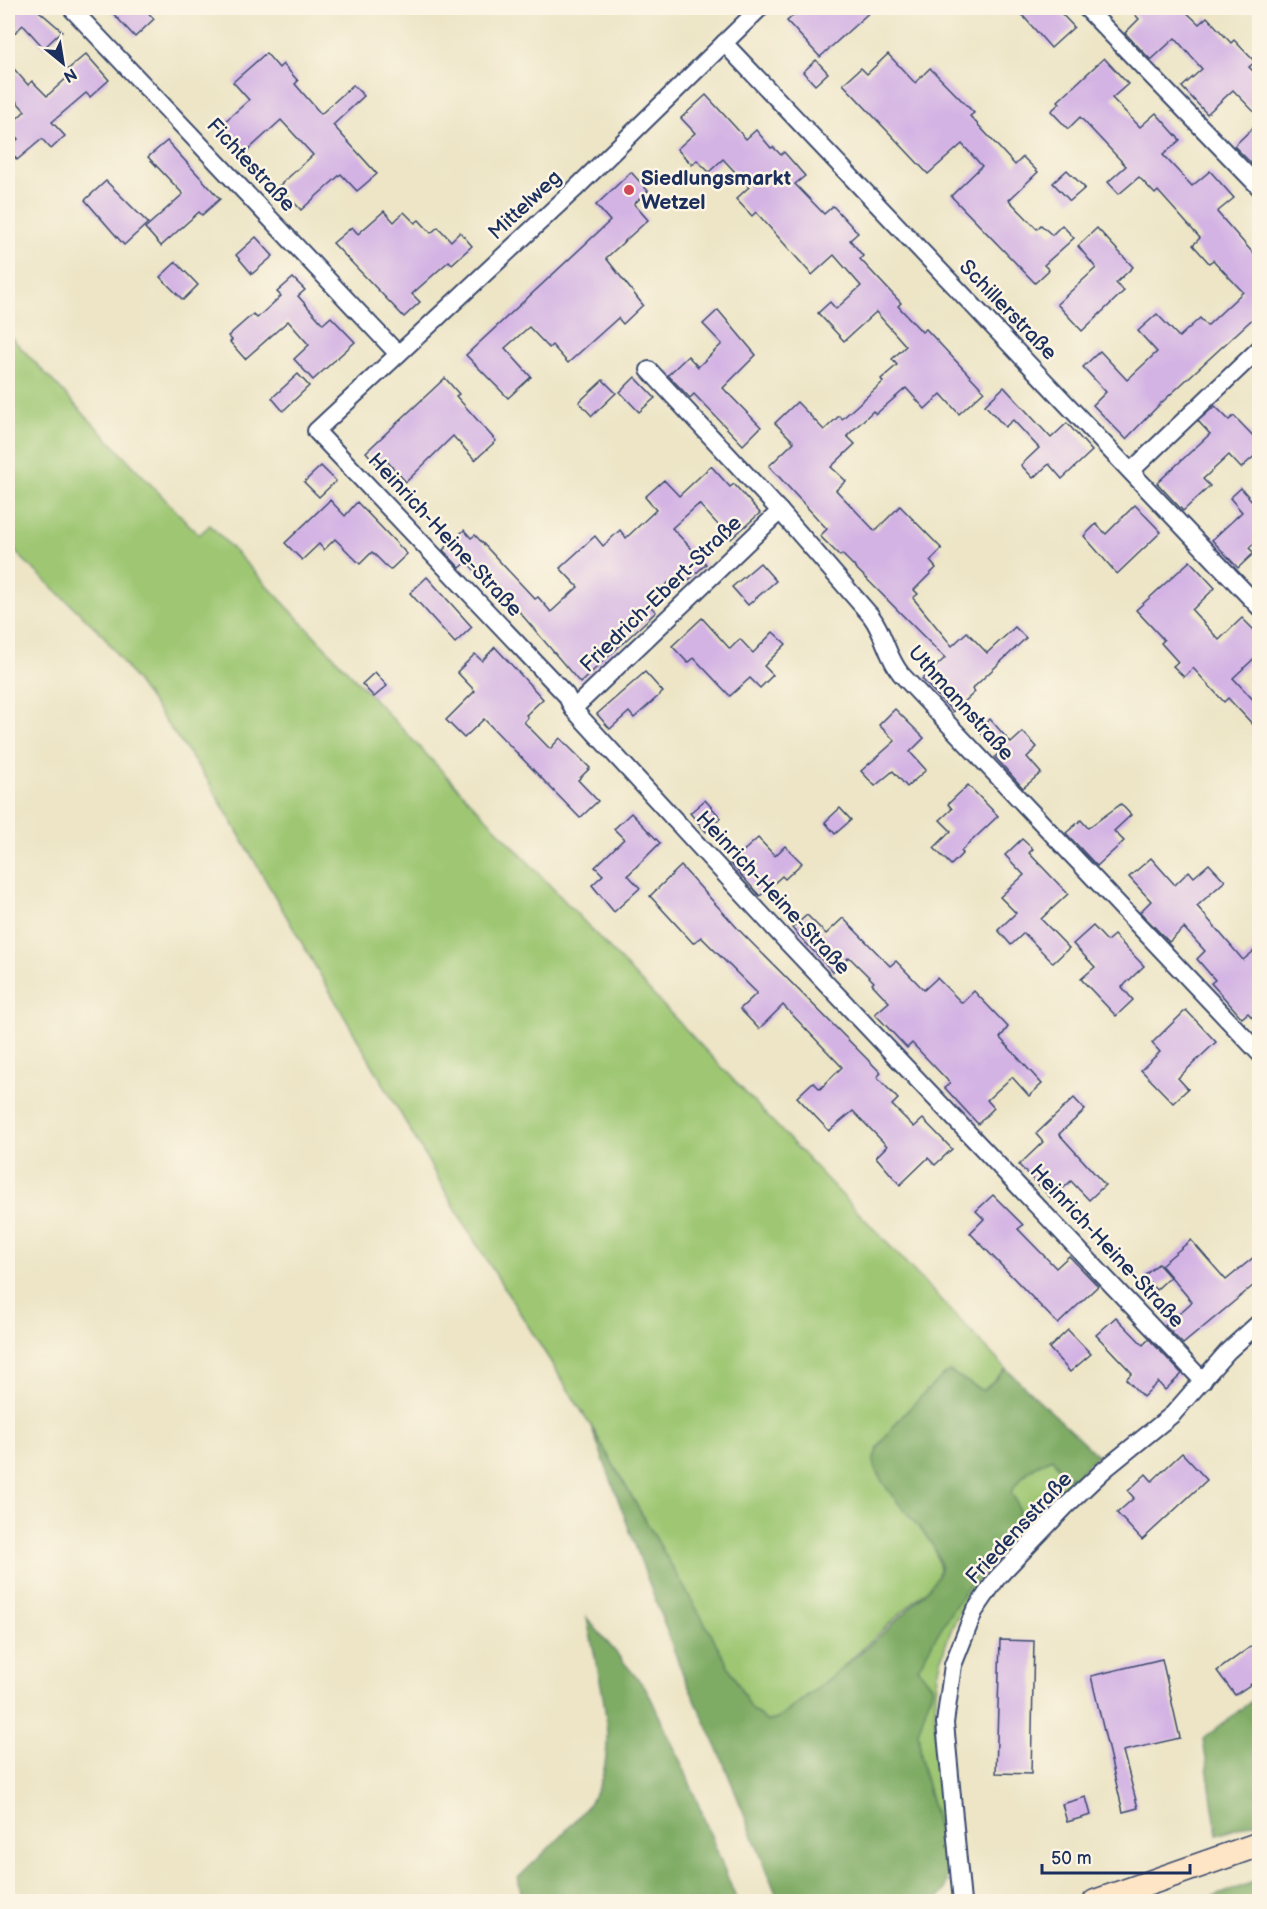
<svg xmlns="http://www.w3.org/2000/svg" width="1267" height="1909" font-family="'Balsamiq Sans',sans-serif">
<rect width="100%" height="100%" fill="#fcf5e5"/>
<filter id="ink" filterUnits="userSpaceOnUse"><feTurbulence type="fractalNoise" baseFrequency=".0167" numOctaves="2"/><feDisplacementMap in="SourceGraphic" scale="12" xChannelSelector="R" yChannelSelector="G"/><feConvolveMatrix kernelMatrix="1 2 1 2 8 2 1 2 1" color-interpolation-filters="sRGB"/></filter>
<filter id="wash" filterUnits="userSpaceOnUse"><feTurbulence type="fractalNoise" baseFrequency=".008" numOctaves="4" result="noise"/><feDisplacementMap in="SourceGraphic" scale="24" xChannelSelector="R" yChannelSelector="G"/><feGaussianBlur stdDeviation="1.35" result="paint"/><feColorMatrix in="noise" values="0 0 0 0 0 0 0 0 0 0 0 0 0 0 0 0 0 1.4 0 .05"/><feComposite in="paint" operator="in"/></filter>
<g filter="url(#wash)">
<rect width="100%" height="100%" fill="#ede5c6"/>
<g fill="#9fc773" stroke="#5d7b68" stroke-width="1.5">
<path d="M 8,334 L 199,535 L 210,525 L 1006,1369 L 983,1391 L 878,1475 L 934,1546 L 940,1569 L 934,1583 L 836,1673 L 776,1720 L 766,1721 L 751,1708 L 711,1634 L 591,1426 L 469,1232 L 207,779 L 103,635 L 8,545 Z"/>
<path d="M 1052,1458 L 1063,1474 L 1074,1479 C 1048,1504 1018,1528 996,1556 C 965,1594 939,1643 936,1693 C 932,1750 943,1810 948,1867 L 923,1770 L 918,1732 L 932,1687 L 918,1668 L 951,1609 L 995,1548 L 1017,1502 L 1010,1493 C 1021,1475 1034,1465 1052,1458 Z"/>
</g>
<g fill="#7fac65" stroke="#4d6e62" stroke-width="1.5">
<path d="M 1006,1369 L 1097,1455 L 1074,1479 L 1063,1474 L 1052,1458 C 1034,1465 1020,1475 1011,1493 L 1017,1502 L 1021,1521 C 979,1566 948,1614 918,1668 L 933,1687 L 918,1732 L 923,1770 L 948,1867 L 945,1890 L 936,1901 L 779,1901 L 720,1754 L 682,1672 L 591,1426 L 711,1634 L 751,1708 L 766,1721 L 775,1720 C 802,1703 937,1594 940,1569 C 941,1556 931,1542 923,1532 C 910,1516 876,1482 874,1461 C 873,1441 932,1384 949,1371 L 983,1391 Z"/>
<path d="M 587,1618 L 647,1690 L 685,1771 L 737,1901 L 523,1901 L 518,1878 C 541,1855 568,1832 588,1805 C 626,1756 597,1674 587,1618 Z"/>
<path d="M 1259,1695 L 1259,1821 L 1217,1835 L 1203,1739 Z"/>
<path d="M 1259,1880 L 1259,1901 L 1202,1901 Z"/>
</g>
<g id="blocks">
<g fill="#d3b2e4">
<path d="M 8,8 L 43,8 L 39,11 L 62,31 L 44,48 L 23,25 L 8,39 Z"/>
<path d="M 108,8 L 144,8 L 154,19 L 135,37 Z"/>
<path d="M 802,8 L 874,8 L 820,57 L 787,21 Z"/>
<path d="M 1016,8 L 1056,8 L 1074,27 L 1051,48 Z"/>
<path d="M 1129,8 L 1182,8 L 1199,24 L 1207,17 L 1231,43 L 1234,40 L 1255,62 L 1249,67 L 1260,78 L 1260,118 L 1233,90 L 1207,114 L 1182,87 L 1202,69 L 1175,38 L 1151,60 L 1125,33 L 1139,19 Z"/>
<path d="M 266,53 L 279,68 L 283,64 L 298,81 L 295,84 L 321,114 L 353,85 L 364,96 L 333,125 L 377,174 L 357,191 L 341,174 L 301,210 L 279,186 L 313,155 L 281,120 L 246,152 L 221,125 L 249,100 L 233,82 Z"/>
<path d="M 86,54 L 109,80 L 90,97 L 86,93 L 52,122 L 65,136 L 51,149 L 42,139 L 17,160 L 8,148 L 18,139 L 8,127 L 25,111 L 8,92 L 8,62 L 28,85 L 32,81 L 47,96 L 70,75 L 66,71 Z"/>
<path d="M 888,54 L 915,83 L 930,68 L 974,113 L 970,116 L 1015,165 L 1023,157 L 1038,172 L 1009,200 L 1037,229 L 1041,225 L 1052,235 L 1062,225 L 1074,238 L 1044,265 L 1049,270 L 1035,283 L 951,196 L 982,166 L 962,144 L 928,174 L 843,84 L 861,68 L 867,74 Z"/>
<path d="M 1104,58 L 1128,84 L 1112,98 L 1140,127 L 1156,113 L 1180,140 L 1163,155 L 1192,186 L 1210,171 L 1234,198 L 1217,212 L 1260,261 L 1260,312 L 1159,405 L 1126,439 L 1093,405 L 1106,392 L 1083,367 L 1100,351 L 1127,380 L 1157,352 L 1138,331 L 1157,314 L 1179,337 L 1200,318 L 1207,326 L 1243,292 L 1213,260 L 1209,263 L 1193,245 L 1200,238 L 1158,191 L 1155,194 L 1139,177 L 1119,194 L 1108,182 L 1126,166 L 1080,117 L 1068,129 L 1051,111 L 1060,103 L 1058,101 Z"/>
<path d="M 816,60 L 828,73 L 815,85 L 803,72 Z"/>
<path d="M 706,95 L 746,139 L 756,130 L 771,148 L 773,147 L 781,155 L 784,152 L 805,176 L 795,184 L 824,214 L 833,206 L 858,233 L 850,240 L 863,256 L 860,259 L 901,303 L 898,306 L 922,332 L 926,329 L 984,391 L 959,414 L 941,394 L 925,409 L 906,388 L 876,414 L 873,411 L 847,436 L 855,444 L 831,467 L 846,481 L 836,490 L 875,531 L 900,506 L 942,549 L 930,561 L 936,568 L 914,590 L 918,594 L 913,598 L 952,646 L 967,632 L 987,653 L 1015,627 L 1026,638 L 972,689 L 975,692 L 953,712 L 922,679 L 945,658 L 842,554 L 840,556 L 820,536 L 827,529 L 769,466 L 794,442 L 775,423 L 797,402 L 824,430 L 839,416 L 842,419 L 883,382 L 881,379 L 897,365 L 892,359 L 906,346 L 876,312 L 844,341 L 818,313 L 830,302 L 836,309 L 861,286 L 834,255 L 812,275 L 756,212 L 752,216 L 736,199 L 749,187 L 723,159 L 709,172 L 697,160 L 692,165 L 677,149 L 695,133 L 681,118 Z"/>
<path d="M 1260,121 L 1260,172 L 1234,146 Z"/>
<path d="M 167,141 L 220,199 L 202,215 L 199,212 L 161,246 L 145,228 L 183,194 L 148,157 Z"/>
<path d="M 1067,170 L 1085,188 L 1070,201 L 1053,183 Z"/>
<path d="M 631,172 L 648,191 L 634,204 L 648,220 L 606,258 L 643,305 L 623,324 L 618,318 L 568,363 L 552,345 L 549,348 L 529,327 L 505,348 L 531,377 L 508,398 L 466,355 L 610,221 L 596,205 Z"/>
<path d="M 106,181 L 148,223 L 124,245 L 85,200 Z"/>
<path d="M 384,211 L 394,222 L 404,212 L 415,223 L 419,220 L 431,233 L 438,227 L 451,241 L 460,232 L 472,246 L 452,264 L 449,261 L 412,294 L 420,302 L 404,317 L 333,243 L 352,227 L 358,234 Z"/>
<path d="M 1097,228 L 1133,267 L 1116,283 L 1124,291 L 1082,331 L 1057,304 L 1096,268 L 1078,246 Z"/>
<path d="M 256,237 L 273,256 L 252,274 L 236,255 Z"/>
<path d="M 176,262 L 198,285 L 183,300 L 160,277 Z"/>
<path d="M 293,278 L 305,290 L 298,296 L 323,324 L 331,317 L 355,342 L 313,380 L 294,359 L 309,345 L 288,321 L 245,359 L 230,342 L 232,340 L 228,336 L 253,314 L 257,318 L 281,296 L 277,292 Z"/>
<path d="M 718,310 L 756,355 L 723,388 L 761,427 L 743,445 L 694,394 L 690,398 L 668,375 L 688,356 L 698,367 L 722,344 L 703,324 Z"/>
<path d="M 298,374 L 309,386 L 283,411 L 272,398 Z"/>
<path d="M 635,377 L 655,398 L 639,412 L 620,392 Z"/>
<path d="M 445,378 L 459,394 L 456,396 L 496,441 L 475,460 L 453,436 L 406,482 L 387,461 L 380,468 L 366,452 Z"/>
<path d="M 603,380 L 616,393 L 592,416 L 579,402 Z"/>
<path d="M 1004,387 L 1051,438 L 1067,423 L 1092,451 L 1062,479 L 1049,464 L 1033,478 L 1021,465 L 1039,448 L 1013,420 L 1005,427 L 985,405 Z"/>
<path d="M 1215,406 L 1229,420 L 1234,416 L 1260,443 L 1260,451 L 1241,468 L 1229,455 L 1203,479 L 1210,486 L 1183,511 L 1157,483 L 1210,434 L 1198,421 Z"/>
<path d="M 321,466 L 336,481 L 319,497 L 304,482 Z"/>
<path d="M 711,466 L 730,487 L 734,484 L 760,513 L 731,539 L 699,504 L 672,528 L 706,564 L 679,589 L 671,580 L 647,603 L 656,612 L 580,683 L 482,568 L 477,573 L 467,562 L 460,568 L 443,550 L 464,530 L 471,538 L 475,535 L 535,599 L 538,597 L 551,612 L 578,587 L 560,568 L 595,536 L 603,546 L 620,530 L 626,538 L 656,510 L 645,497 L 664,480 L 679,496 Z"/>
<path d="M 1241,488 L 1253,502 L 1260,496 L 1260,538 L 1249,548 L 1254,553 L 1238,568 L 1212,540 L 1242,512 L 1230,498 Z"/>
<path d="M 330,500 L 345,516 L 357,502 L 407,554 L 390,570 L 372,552 L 360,564 L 335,539 L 324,550 L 319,544 L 302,560 L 285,543 Z"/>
<path d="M 1135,505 L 1161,532 L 1117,574 L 1084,536 L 1096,524 L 1106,534 Z"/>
<path d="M 1190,561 L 1215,588 L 1192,610 L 1219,640 L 1242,618 L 1260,636 L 1260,653 L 1233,678 L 1260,707 L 1260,732 L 1228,698 L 1224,702 L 1193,668 L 1184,677 L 1173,666 L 1178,662 L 1161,643 L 1164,640 L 1136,610 Z"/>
<path d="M 760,563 L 776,581 L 748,605 L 732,587 Z"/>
<path d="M 427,577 L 472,627 L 455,643 L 410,593 Z"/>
<path d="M 702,618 L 730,649 L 740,639 L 753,653 L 773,632 L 786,644 L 764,666 L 773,675 L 760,688 L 750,678 L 730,696 L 694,658 L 688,663 L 672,646 Z"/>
<path d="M 495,647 L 543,699 L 526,715 L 528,717 L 524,722 L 550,749 L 560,738 L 590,768 L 578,780 L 598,801 L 580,818 L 484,719 L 464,738 L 446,720 L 475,691 L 457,672 L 475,654 L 482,661 Z"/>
<path d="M 375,672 L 387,686 L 374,697 L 362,684 Z"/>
<path d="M 645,672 L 663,692 L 634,718 L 629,712 L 610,729 L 597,714 Z"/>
<path d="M 895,709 L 924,738 L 910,752 L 926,770 L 907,787 L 893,771 L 875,786 L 861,771 L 895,741 L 879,725 Z"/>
<path d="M 990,719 L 1011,743 L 1023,732 L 1037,747 L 1027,757 L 1041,773 L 1023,788 L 995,757 L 999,753 L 978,730 Z"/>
<path d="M 968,785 L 998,816 L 961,851 L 963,853 L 951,865 L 934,848 L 951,831 L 940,820 L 952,809 L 948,804 Z"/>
<path d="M 705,800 L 721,818 L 706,832 L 690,813 Z"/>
<path d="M 1121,804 L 1131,815 L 1114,831 L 1124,841 L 1097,866 L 1066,833 L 1081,820 L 1088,828 Z"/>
<path d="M 840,808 L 851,820 L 835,834 L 825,822 Z"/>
<path d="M 631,813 L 660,843 L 628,875 L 640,888 L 614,912 L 592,885 L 603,875 L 595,867 L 624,839 L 614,829 Z"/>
<path d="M 758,838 L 775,856 L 785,846 L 802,863 L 785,879 L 782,876 L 760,896 L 730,863 Z"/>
<path d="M 1022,839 L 1033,849 L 1029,853 L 1068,894 L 1041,919 L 1069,948 L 1053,963 L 1024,933 L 1011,945 L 998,930 L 1016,913 L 1000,897 L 1024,875 L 1005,855 Z"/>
<path d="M 1151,858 L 1175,885 L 1189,871 L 1194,877 L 1209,864 L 1225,881 L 1197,906 L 1243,960 L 1260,946 L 1260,1026 L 1248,1013 L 1242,1018 L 1211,983 L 1215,980 L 1197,959 L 1205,951 L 1184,928 L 1169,942 L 1140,912 L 1151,901 L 1129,877 Z"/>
<path d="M 681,866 L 740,931 L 881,1073 L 877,1077 L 898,1099 L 892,1105 L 914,1127 L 923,1119 L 952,1149 L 935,1165 L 928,1158 L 900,1185 L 876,1157 L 887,1146 L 853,1111 L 829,1131 L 797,1097 L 813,1082 L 820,1089 L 842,1067 L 783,1005 L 759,1029 L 740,1009 L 757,993 L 701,937 L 693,943 L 650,896 Z"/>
<path d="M 807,915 L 826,934 L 843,918 L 890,966 L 896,961 L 924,990 L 937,978 L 962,1003 L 974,991 L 1008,1027 L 1000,1038 L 1042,1084 L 1029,1096 L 1012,1077 L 987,1100 L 994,1108 L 978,1124 L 945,1088 L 950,1083 L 912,1043 L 907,1048 L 875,1014 L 889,1002 L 872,984 L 874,982 L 849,957 L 833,972 L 792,928 Z"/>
<path d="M 1093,926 L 1107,941 L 1114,935 L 1144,966 L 1122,987 L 1133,1000 L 1116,1016 L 1081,979 L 1095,967 L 1073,944 Z"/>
<path d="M 1186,1010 L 1216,1042 L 1178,1078 L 1188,1089 L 1173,1103 L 1141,1070 L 1160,1052 L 1152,1043 Z"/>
<path d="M 1074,1098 L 1085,1110 L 1059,1134 L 1105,1185 L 1089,1200 L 1071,1181 L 1052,1199 L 1019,1165 L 1043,1142 L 1036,1134 Z"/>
<path d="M 993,1195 L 1023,1225 L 1018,1229 L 1056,1268 L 1069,1256 L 1098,1286 L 1058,1324 L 970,1233 L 984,1219 L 976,1211 Z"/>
<path d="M 1191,1240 L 1226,1280 L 1260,1252 L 1260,1280 L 1183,1344 L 1165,1326 L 1192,1302 L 1161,1265 Z"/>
<path d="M 1158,1264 L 1170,1277 L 1156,1290 L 1144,1276 Z"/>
<path d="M 1116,1317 L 1143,1345 L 1149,1339 L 1182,1374 L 1165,1390 L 1158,1382 L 1143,1397 L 1126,1379 L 1132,1373 L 1096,1335 Z"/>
<path d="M 1068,1330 L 1091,1354 L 1070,1372 L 1049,1348 Z"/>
<path d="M 1182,1453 L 1207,1480 L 1142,1540 L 1117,1513 L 1134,1498 L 1128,1491 L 1146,1474 L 1152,1481 Z"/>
<path d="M 1000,1640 L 1034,1641 L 1031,1774 L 996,1773 Z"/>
<path d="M 1260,1640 L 1260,1678 L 1235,1695 L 1217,1671 Z"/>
<path d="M 1162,1659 L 1180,1738 L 1123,1751 L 1138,1808 L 1123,1812 L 1091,1676 Z"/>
<path d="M 1086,1797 L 1091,1815 L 1067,1822 L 1062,1804 Z"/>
</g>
</g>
</g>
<g filter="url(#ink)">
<use href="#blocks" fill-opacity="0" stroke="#3a4a6e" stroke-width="1.5"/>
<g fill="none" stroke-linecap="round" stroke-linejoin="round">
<g stroke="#3a4a6e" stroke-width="20">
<g id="street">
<path d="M 71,8 L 398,354"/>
<path d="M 760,8 L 574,190 L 316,431 L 566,695 L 573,709 L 787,942 L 1203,1381"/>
<path d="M 1086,8 L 1260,188"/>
<path d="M 724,43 L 1260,608"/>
<path d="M 649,370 L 780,511 L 871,616 C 885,635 886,655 901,674 L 1260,1054"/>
<path d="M 1131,471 L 1260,348"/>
<path d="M 573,709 L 780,511"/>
<path d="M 962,1902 L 945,1723 L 953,1665 L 974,1612 L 997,1578 L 1065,1507 L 1105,1469 L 1173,1414 L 1228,1351 L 1260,1322"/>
</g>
</g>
<g stroke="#3a4a6e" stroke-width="27">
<path id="secondary" d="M 1095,1902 L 1260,1844"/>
</g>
<use href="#street" stroke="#fff" stroke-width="16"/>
<use href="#secondary" stroke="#fde5c5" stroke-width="24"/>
</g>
</g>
<circle fill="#d1495b" stroke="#fcf5e5" stroke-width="2" cx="629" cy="190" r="6"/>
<g text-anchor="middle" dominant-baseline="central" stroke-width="5" stroke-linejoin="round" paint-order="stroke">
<g font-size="21" fill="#1b2f5e" stroke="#fcf5e5">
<text transform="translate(251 165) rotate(47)">Fichtestraße</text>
<text transform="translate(525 205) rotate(-43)">Mittelweg</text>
<text transform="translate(1008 310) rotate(46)">Schillerstraße</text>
<text transform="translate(445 535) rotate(47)">Heinrich-Heine-Straße</text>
<text transform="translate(661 594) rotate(-44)">Friedrich-Ebert-Straße</text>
<text transform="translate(961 703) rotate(48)">Uthmannstraße</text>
<text transform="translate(773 893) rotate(47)">Heinrich-Heine-Straße</text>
<text transform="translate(1107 1246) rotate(47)">Heinrich-Heine-Straße</text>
<text transform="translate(1019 1528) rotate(-47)">Friedensstraße</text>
</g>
<g font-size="21" font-weight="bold" fill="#1b2f5e" stroke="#fcf5e5" text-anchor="start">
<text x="641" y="178">Siedlungsmarkt<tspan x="641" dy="24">Wetzel</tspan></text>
</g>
</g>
<rect width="1267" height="1909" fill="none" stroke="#fcf5e5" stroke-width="30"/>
<g transform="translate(63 63) rotate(150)" stroke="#fcf5e5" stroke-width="4.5" paint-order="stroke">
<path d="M0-4.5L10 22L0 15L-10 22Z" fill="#1b2f5e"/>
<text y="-9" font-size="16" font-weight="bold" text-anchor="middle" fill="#1b2f5e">N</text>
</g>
<path d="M1042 1864v9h148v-9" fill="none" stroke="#1b2f5e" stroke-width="3"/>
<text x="1051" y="1864" font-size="18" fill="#1b2f5e" stroke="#fcf5e5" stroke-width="4.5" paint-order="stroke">50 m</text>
</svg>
